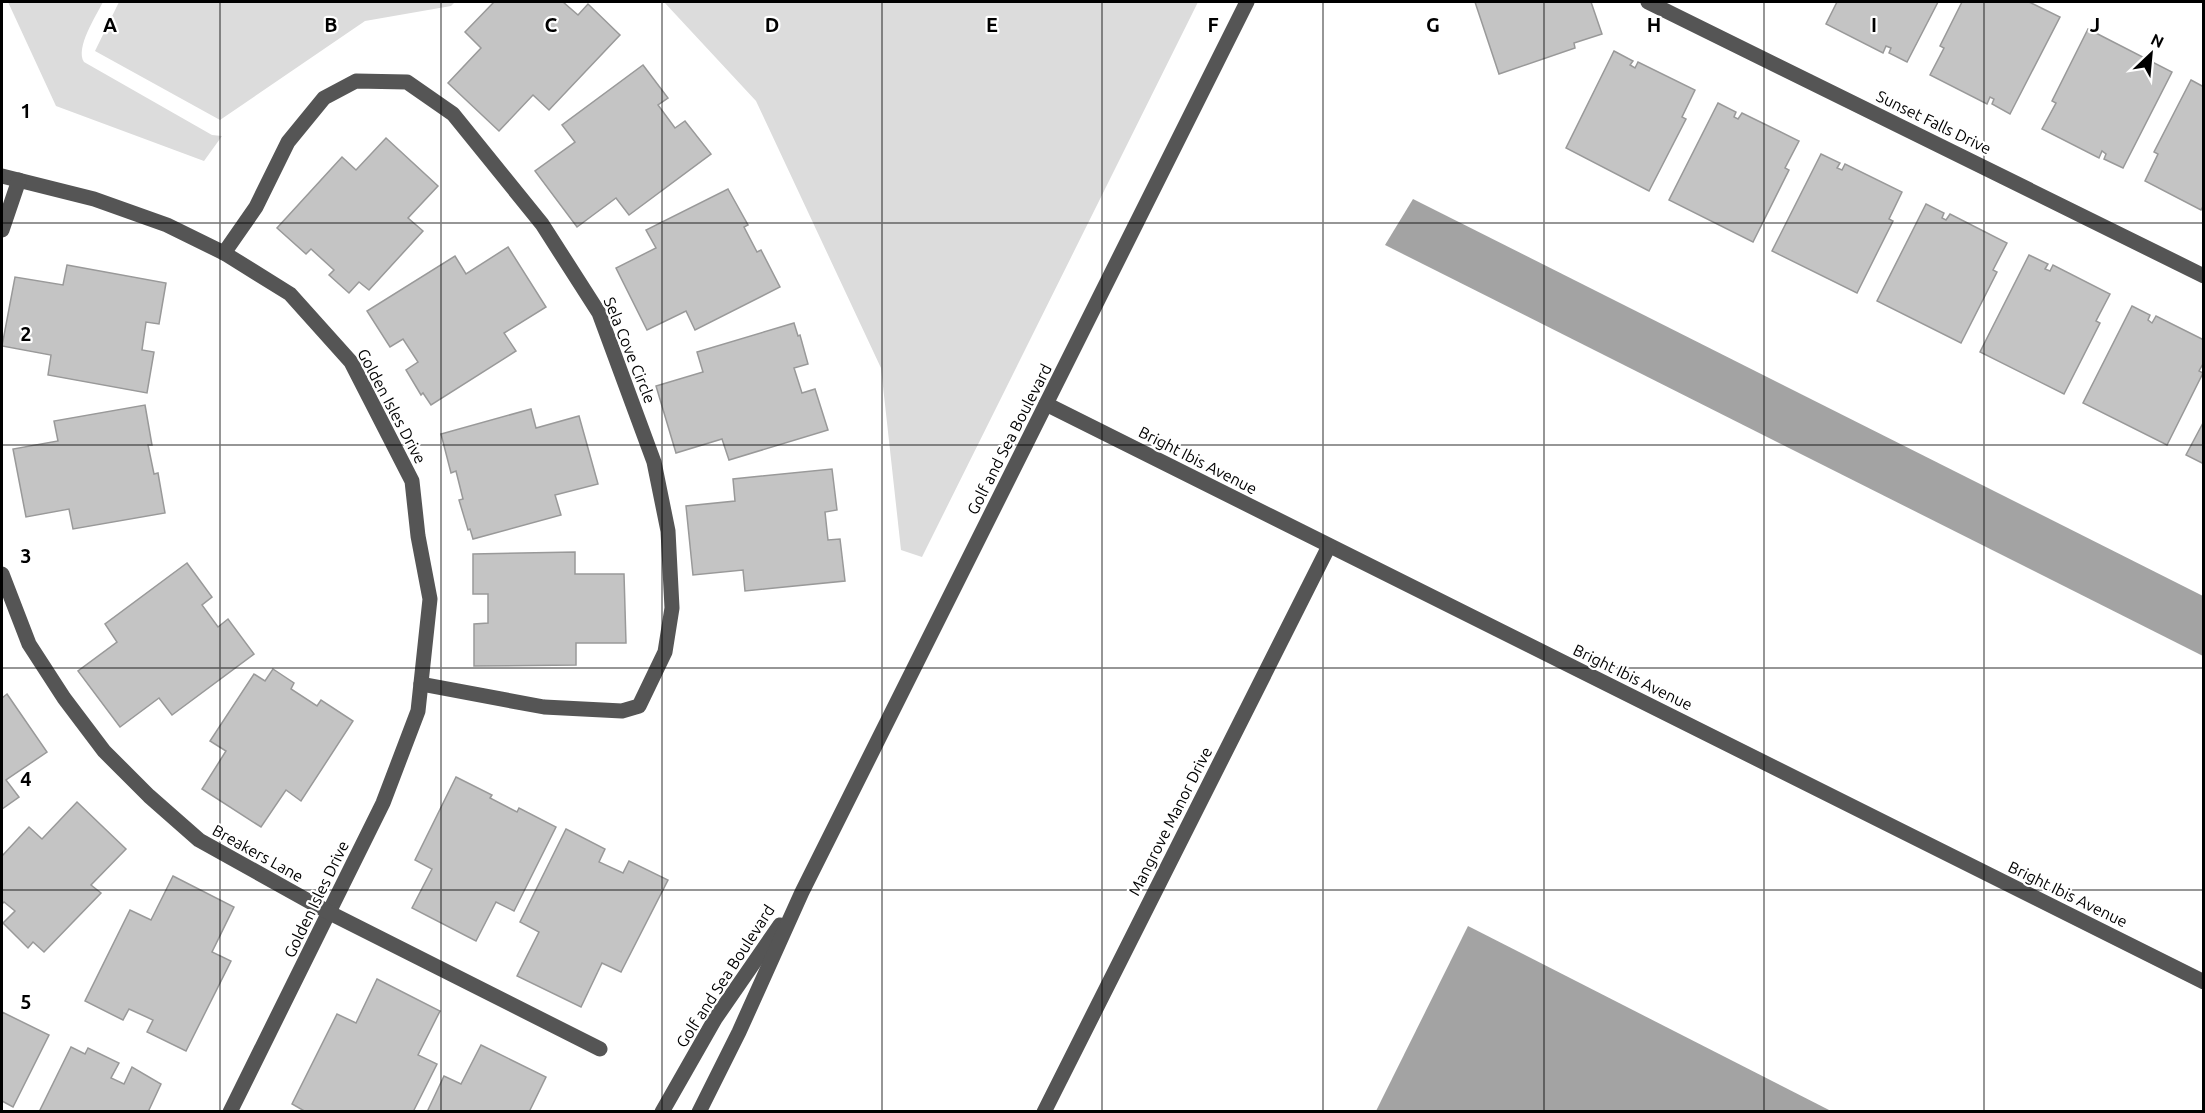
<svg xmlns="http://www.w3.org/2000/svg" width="2205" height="1113" font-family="Ubuntu,sans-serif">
<rect width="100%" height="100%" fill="#fff"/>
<g fill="#dcdcdc">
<path d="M 8,2 L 103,2 C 96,16 75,48 84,62 L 212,135 L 222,136 L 204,161 L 56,106 Z"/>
<path d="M 119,2 L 455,2 L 451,6 L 365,21 L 220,120 L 95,51 Z"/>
<path d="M 664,2 L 1198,2 L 922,557 L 901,550 L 881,368 L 756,101 Z"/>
</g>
<g fill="#a3a3a3">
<path d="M 1413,199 L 2203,596 L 2203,656 L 1385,245 Z"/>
<path d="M 1468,926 L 1831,1111 L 1376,1111 Z"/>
</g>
<g fill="#c4c4c4" stroke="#999" stroke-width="1.5">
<path d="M 494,2 L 563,2 L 578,15 L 588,4 L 620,35 L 549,110 L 533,95 L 499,131 L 448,83 L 481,48 L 465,32 Z"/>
<path d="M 1475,2 L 1591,2 L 1602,34 L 1574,43 L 1575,48 L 1499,74 Z"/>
<path d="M 1837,2 L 1938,2 L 1907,62 L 1889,53 L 1891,48 L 1886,46 L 1883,53 L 1826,24 Z"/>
<path d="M 1962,2 L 2029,2 L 2060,17 L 2010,114 L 1992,104 L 1994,99 L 1990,97 L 1987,104 L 1930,75 L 1944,48 L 1940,46 Z"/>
<path d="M 2088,29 L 2172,72 L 2123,168 L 2104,159 L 2106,154 L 2102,151 L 2099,158 L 2042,129 L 2056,103 L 2052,101 Z"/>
<path d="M 1614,51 L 1633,61 L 1630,65 L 1635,68 L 1638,62 L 1695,90 L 1682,117 L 1686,119 L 1649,191 L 1566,148 Z"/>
<path d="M 643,65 L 668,98 L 658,105 L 675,128 L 685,121 L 711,154 L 629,215 L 616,198 L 577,227 L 535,171 L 575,142 L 562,125 Z"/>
<path d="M 2191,80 L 2204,87 L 2204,205 L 2201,210 L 2145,181 L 2158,154 L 2154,152 Z"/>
<path d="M 1718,103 L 1736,112 L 1734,117 L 1738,119 L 1742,113 L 1799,141 L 1785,168 L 1789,170 L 1753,242 L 1669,200 Z"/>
<path d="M 386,138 L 438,186 L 408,218 L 423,231 L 369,290 L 359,282 L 349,293 L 329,275 L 334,270 L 311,249 L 306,254 L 277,228 L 342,157 L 356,170 Z"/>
<path d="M 1821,154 L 1840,163 L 1837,168 L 1842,170 L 1845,164 L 1902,192 L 1889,219 L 1893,221 L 1857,293 L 1772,251 Z"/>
<path d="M 728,189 L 748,225 L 744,227 L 757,252 L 761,250 L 780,287 L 695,330 L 686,311 L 647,330 L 616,268 L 656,248 L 646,230 Z"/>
<path d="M 1926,204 L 1944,213 L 1942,218 L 1946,220 L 1950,214 L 2007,243 L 1993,270 L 1997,272 L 1961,343 L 1877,301 Z"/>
<path d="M 508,247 L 546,307 L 504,333 L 516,351 L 431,405 L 423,393 L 421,395 L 406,370 L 418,362 L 403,339 L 390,347 L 367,311 L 455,256 L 466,274 Z"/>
<path d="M 2029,255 L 2048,264 L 2045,269 L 2050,271 L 2053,265 L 2110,294 L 2096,321 L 2100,323 L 2064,394 L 1980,352 Z"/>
<path d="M 67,265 L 166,283 L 159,324 L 146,322 L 142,350 L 154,352 L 147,393 L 48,375 L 51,355 L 2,346 L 15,277 L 63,285 Z"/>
<path d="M 2132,306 L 2150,315 L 2148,320 L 2152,323 L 2156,316 L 2204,340 L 2204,362 L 2199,371 L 2203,373 L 2167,445 L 2083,403 Z"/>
<path d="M 794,323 L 798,336 L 800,335 L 808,364 L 794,368 L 802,393 L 815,389 L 828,430 L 729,460 L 722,439 L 676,453 L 656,386 L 703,372 L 697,352 Z"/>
<path d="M 145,405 L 152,445 L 148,445 L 154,474 L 158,473 L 165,513 L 73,529 L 69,509 L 26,517 L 13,449 L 58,441 L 54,421 Z"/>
<path d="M 531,409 L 536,428 L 579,416 L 598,484 L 555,495 L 561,515 L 473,539 L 470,529 L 468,530 L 459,500 L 463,499 L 456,471 L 451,473 L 441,434 Z"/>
<path d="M 2204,421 L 2204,464 L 2186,455 Z"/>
<path d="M 832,469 L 837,510 L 825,512 L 828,540 L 840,539 L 845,581 L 745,591 L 743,570 L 693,575 L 686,506 L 735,501 L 733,479 Z"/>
<path d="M 575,552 L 575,574 L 624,574 L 626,643 L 576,643 L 576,665 L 474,666 L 474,624 L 488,623 L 488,594 L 473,594 L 473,554 Z"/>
<path d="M 187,563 L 212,597 L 202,605 L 218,627 L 228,619 L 254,654 L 172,715 L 159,698 L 120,727 L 78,671 L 117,642 L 105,624 Z"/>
<path d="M 273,669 L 294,683 L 291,689 L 317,706 L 321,700 L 353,721 L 301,801 L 286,790 L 261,827 L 202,789 L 226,751 L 210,741 L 254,674 L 265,681 Z"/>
<path d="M 7,694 L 47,752 L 6,780 L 19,797 L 2,809 L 2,698 Z"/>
<path d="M 456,777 L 492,795 L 490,798 L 517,812 L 519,808 L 556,827 L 514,911 L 496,902 L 476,941 L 412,908 L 432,869 L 415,860 Z"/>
<path d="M 77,802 L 126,849 L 91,885 L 101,893 L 44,952 L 33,942 L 28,948 L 3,923 L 15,911 L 4,902 L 2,904 L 2,856 L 29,827 L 42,839 Z"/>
<path d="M 566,829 L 605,849 L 599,862 L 623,873 L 629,861 L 668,880 L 621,972 L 602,963 L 581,1007 L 517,976 L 539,932 L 520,922 Z"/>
<path d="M 173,876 L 234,907 L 212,952 L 231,961 L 186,1051 L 147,1032 L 153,1020 L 129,1009 L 123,1020 L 85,1001 L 130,910 L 151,920 Z"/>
<path d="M 377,979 L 440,1011 L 418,1055 L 437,1064 L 413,1112 L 306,1112 L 292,1104 L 337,1014 L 356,1023 Z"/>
<path d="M 2,1012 L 49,1035 L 13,1107 L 2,1101 Z"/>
<path d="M 481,1045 L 546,1077 L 529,1112 L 427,1112 L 444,1076 L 461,1084 Z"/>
<path d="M 71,1047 L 85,1054 L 88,1048 L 119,1063 L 111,1078 L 124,1084 L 132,1067 L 161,1084 L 148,1112 L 39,1112 Z"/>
</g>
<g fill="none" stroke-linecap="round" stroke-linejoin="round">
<g stroke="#555" stroke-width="15">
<path d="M 1648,2 L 2204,276"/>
<path d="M 2,176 L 94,199 L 167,225 L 224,253 L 290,294 L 351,362 L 412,481 L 418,536 L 430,599 L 418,711 L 383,803 L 230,1112"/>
<path d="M 2,230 L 19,180"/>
<path d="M 224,253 L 256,207 L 288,142 L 324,98 L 356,81 L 407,82 L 453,114 L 542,224 L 599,313 L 654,462 L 668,531 L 672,608 L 665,652 L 639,706 L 622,711 L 544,707 L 421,684"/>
<path d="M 1046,404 L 2204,982"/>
<path d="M 2,574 L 29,644 L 64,698 L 104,751 L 149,796 L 199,840 L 330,913 L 600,1049"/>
<path d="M 662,1112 L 715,1019 L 780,925"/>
<path d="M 699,1112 L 739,1032 L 802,892 L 1247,2"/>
<path d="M 1044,1112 L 1329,546"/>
</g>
</g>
<path fill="none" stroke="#000" stroke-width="1.5" stroke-opacity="0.55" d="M 220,2 L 220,1112M 441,2 L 441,1112M 662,2 L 662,1112M 882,2 L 882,1112M 1102,2 L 1102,1112M 1323,2 L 1323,1112M 1544,2 L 1544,1112M 1764,2 L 1764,1112M 1984,2 L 1984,1112M 2,223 L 2204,223M 2,445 L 2204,445M 2,668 L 2204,668M 2,890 L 2204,890"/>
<g text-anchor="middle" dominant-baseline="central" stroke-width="4.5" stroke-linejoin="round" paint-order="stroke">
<g font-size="16" fill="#000" stroke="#fff">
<text transform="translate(1934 122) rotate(26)">Sunset Falls Drive</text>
<text transform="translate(630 350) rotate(68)">Sela Cove Circle</text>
<text transform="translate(392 406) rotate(62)">Golden Isles Drive</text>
<text transform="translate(1009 439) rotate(-63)">Golf and Sea Boulevard</text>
<text transform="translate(1198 460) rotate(27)">Bright Ibis Avenue</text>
<text transform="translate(1633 677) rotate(26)">Bright Ibis Avenue</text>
<text transform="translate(1170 821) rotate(-63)">Mangrove Manor Drive</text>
<text transform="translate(258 853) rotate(29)">Breakers Lane</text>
<text transform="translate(2068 894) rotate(26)">Bright Ibis Avenue</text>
<text transform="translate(316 899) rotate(-64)">Golden Isles Drive</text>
<text transform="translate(725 976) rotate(-57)">Golf and Sea Boulevard</text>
</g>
</g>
<g font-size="20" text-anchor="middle" font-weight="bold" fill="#000" stroke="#fff" stroke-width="4.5" stroke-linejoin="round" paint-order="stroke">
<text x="110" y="32">A</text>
<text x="331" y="32">B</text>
<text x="551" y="32">C</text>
<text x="772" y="32">D</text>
<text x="992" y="32">E</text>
<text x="1213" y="32">F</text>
<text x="1433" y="32">G</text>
<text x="1654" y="32">H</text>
<text x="1874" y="32">I</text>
<text x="2095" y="32">J</text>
<text x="26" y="118">1</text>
<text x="26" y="341">2</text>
<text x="26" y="563">3</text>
<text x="26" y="786">4</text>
<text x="26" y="1009">5</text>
</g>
<rect width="2205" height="1113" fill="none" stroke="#000000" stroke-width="6"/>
<g transform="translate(2151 54) rotate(26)" stroke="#ffffff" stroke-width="4.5" paint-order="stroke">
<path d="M0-4.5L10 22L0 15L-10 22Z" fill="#000000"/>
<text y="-9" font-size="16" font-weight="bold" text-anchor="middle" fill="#000000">N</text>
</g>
</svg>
